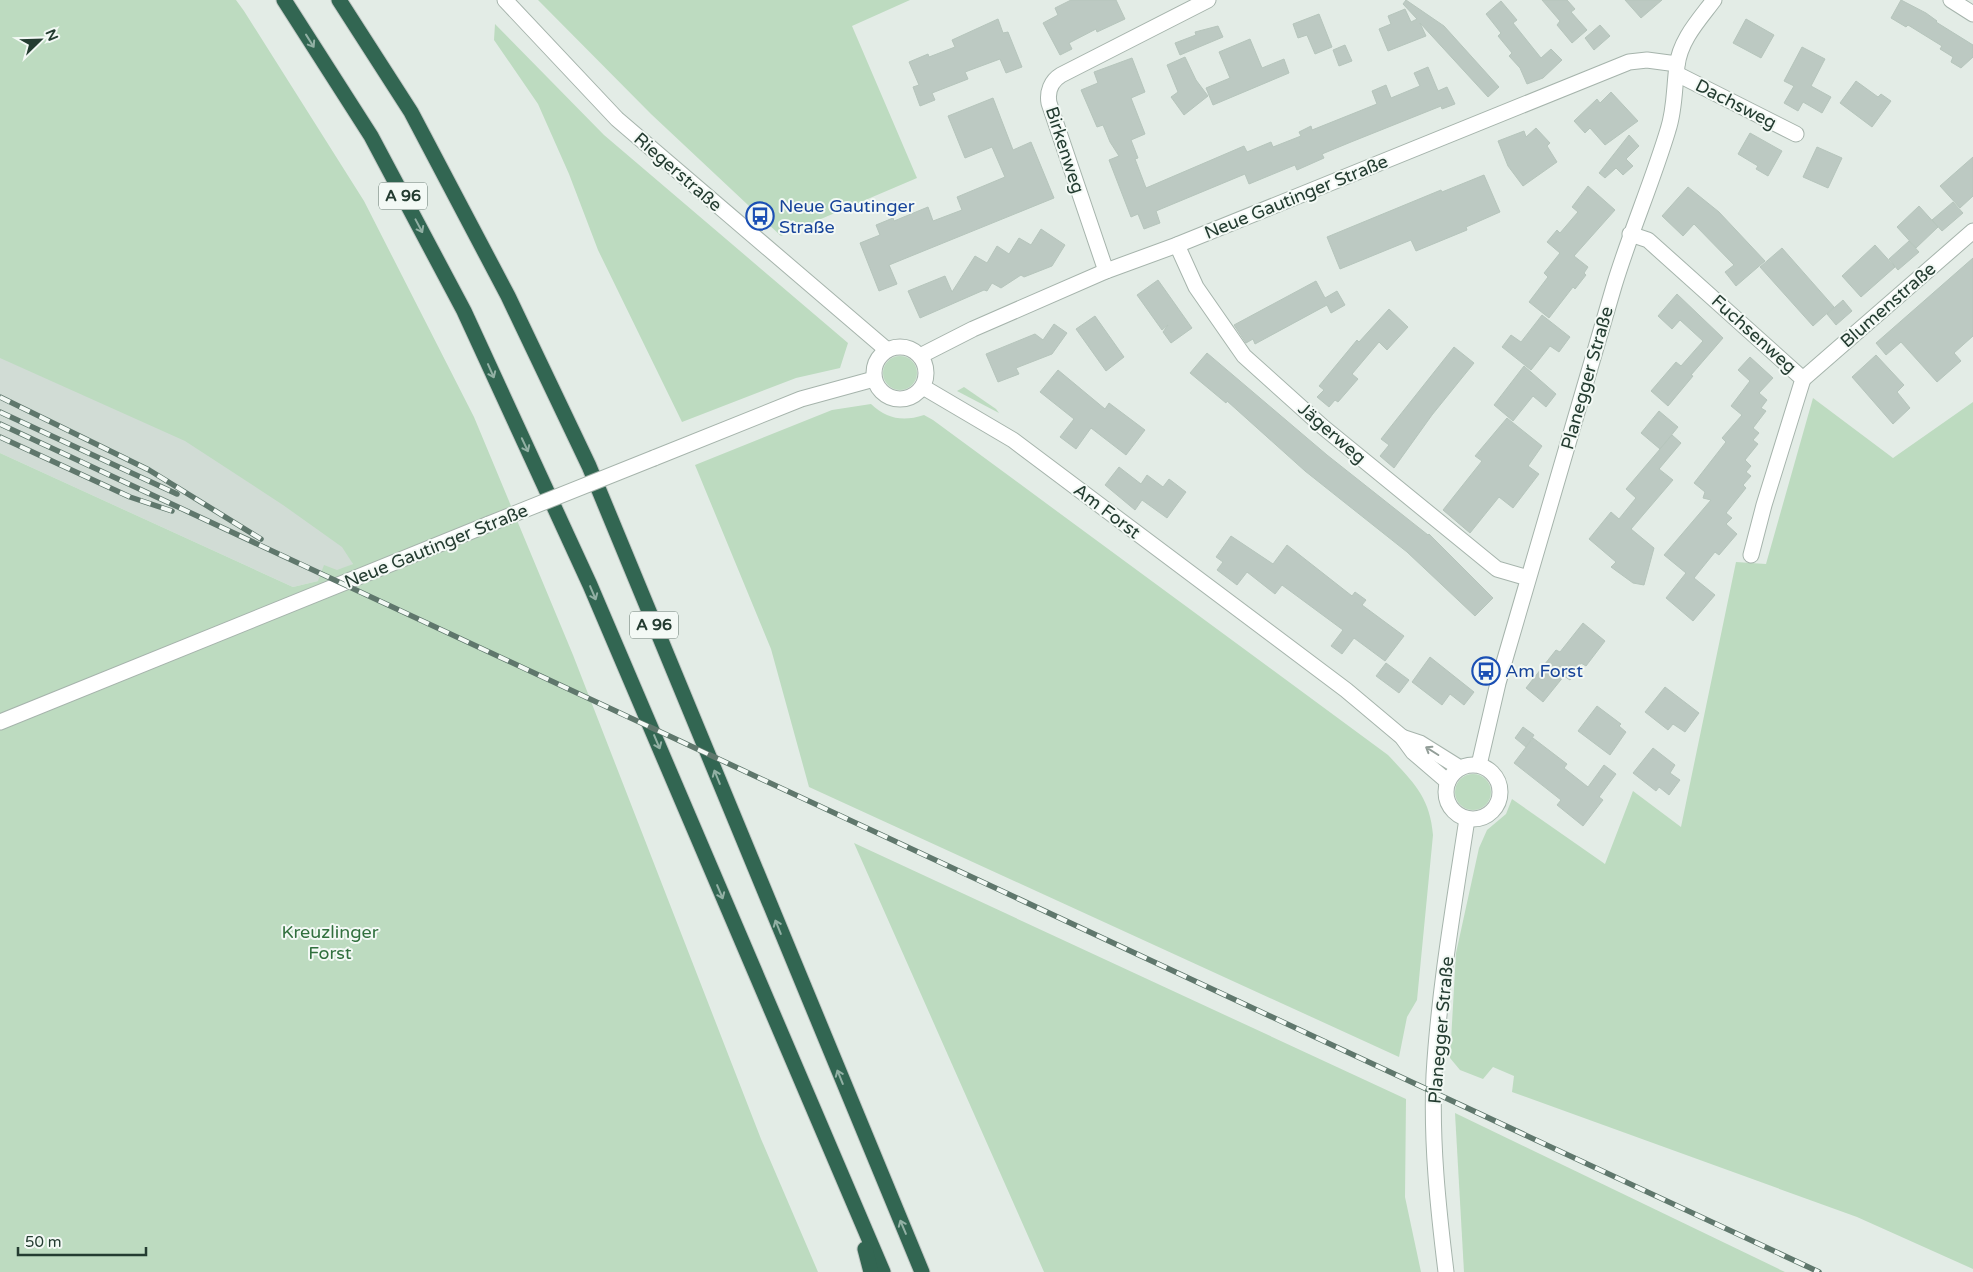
<svg xmlns="http://www.w3.org/2000/svg" width="1973" height="1272" font-family="'Varela Round',sans-serif">
<rect width="100%" height="100%" fill="#e3ece6"/>
<path fill="#d1dcd5" d="M 0,0 L 160,0 L 353,564 L 318,581 L 293,587 L 0,453 Z"/>
<g fill="#bddbc0">
<path d="M 0,0 L 236,0 L 244,11 L 364,201 L 474,417 L 573,655 L 761,1139 L 818,1272 L 0,1272 L 0,453 L 293,587 L 318,581 L 324,565 L 337,570 L 353,564 L 342,547 L 283,505 L 185,441 L 0,358 Z"/>
<path d="M 538,0 L 910,0 L 852,26 L 917,178 L 781,236 L 651,114 Z"/>
<path d="M 495,24 L 604,135 L 848,343 L 840,368 L 796,378 L 682,422 L 598,250 L 569,174 L 538,104 L 494,40 Z"/>
<circle cx="900" cy="373" r="17"/>
<path d="M 964,387 L 996,409 L 999,413 L 957,391 Z"/>
<path d="M 1813,398 L 1893,458 L 1973,402 L 1973,1269 L 1857,1217 L 1512,1092 L 1514,1076 L 1493,1067 L 1483,1079 L 1460,1070 L 1450,1058 L 1456,953 L 1479,848 L 1487,830 L 1506,814 L 1512,799 L 1605,864 L 1633,791 L 1681,827 L 1736,562 L 1766,564 Z"/>
<path d="M 871,404 C 887,419 903,422 924,415 L 933,420 L 1388,755 C 1413,782 1430,797 1433,835 L 1417,1000 L 1407,1017 L 1399,1057 L 809,787 L 771,649 L 695,465 L 832,410 Z"/>
<circle cx="1473" cy="792" r="18"/>
<path d="M 854,843 L 1406,1099 L 1405,1197 L 1421,1272 L 1044,1272 Z"/>
<path d="M 1455,1113 L 1785,1272 L 1464,1272 Z"/>
</g>
<g fill="#bcc9c2" stroke="#b6c5bc">
<path d="M 1071,0 L 1116,0 L 1125,19 L 1097,32 L 1096,29 L 1069,43 L 1072,49 L 1060,55 L 1043,23 L 1058,15 L 1055,8 Z"/>
<path d="M 1406,0 L 1444,26 L 1499,87 L 1488,97 L 1420,23 L 1426,36 L 1388,51 L 1379,29 L 1391,24 L 1388,16 L 1405,9 L 1411,22 L 1417,19 L 1403,4 Z"/>
<path d="M 1542,0 L 1567,0 L 1575,9 L 1571,12 L 1587,30 L 1572,43 L 1557,25 L 1560,21 Z"/>
<path d="M 1625,0 L 1662,0 L 1641,18 Z"/>
<path d="M 1901,0 L 1926,13 L 1937,21 L 1936,22 L 1973,45 L 1973,57 L 1961,68 L 1951,62 L 1953,57 L 1940,49 L 1942,46 L 1908,25 L 1906,27 L 1891,18 Z"/>
<path d="M 1501,1 L 1517,20 L 1513,23 L 1541,58 L 1551,49 L 1562,60 L 1543,78 L 1527,84 L 1520,68 L 1509,56 L 1512,53 L 1498,36 L 1501,33 L 1486,14 Z"/>
<path d="M 1319,14 L 1332,47 L 1315,54 L 1307,35 L 1298,38 L 1293,24 Z"/>
<path d="M 998,19 L 1003,33 L 1008,32 L 1022,67 L 1006,73 L 1000,59 L 965,72 L 968,79 L 932,93 L 935,100 L 920,106 L 913,87 L 919,85 L 909,62 L 928,54 L 929,57 L 955,47 L 952,40 Z"/>
<path d="M 1746,19 L 1774,35 L 1761,58 L 1733,43 Z"/>
<path d="M 1600,25 L 1610,36 L 1594,50 L 1585,38 Z"/>
<path d="M 1218,26 L 1223,37 L 1180,55 L 1175,43 L 1196,35 L 1195,32 Z"/>
<path d="M 1250,39 L 1262,68 L 1284,59 L 1289,73 L 1213,105 L 1206,88 L 1230,78 L 1219,52 Z"/>
<path d="M 1345,45 L 1352,61 L 1339,66 L 1333,50 Z"/>
<path d="M 1802,47 L 1825,59 L 1811,86 L 1831,97 L 1822,113 L 1803,102 L 1798,111 L 1784,103 L 1794,86 L 1784,81 Z"/>
<path d="M 1185,57 L 1196,80 L 1208,96 L 1184,115 L 1171,97 L 1178,92 L 1167,65 Z"/>
<path d="M 1132,58 L 1145,92 L 1131,98 L 1145,134 L 1131,140 L 1138,158 L 1135,159 L 1146,188 L 1244,146 L 1247,152 L 1271,142 L 1273,147 L 1301,136 L 1299,132 L 1311,126 L 1312,130 L 1377,104 L 1372,91 L 1386,85 L 1391,98 L 1420,86 L 1414,73 L 1428,67 L 1438,91 L 1447,87 L 1455,104 L 1442,109 L 1441,106 L 1351,142 L 1322,154 L 1324,158 L 1297,170 L 1295,165 L 1249,184 L 1245,174 L 1156,211 L 1160,223 L 1144,229 L 1138,214 L 1131,217 L 1109,160 L 1119,156 L 1110,142 L 1103,125 L 1097,127 L 1081,90 L 1098,83 L 1094,72 Z"/>
<path d="M 1856,81 L 1878,97 L 1881,94 L 1891,101 L 1872,127 L 1840,103 Z"/>
<path d="M 1611,92 L 1638,121 L 1605,145 L 1590,128 L 1585,133 L 1574,121 L 1597,99 L 1600,103 Z"/>
<path d="M 993,98 L 1013,150 L 1031,142 L 1054,198 L 889,265 L 897,284 L 879,291 L 860,243 L 880,235 L 876,225 L 893,218 L 894,221 L 928,207 L 933,221 L 962,210 L 957,197 L 1005,177 L 992,147 L 965,158 L 948,116 Z"/>
<path d="M 1536,128 L 1550,143 L 1547,146 L 1557,162 L 1523,186 L 1508,166 L 1498,141 L 1524,131 L 1526,137 Z"/>
<path d="M 1750,133 L 1782,151 L 1768,176 L 1756,169 L 1758,166 L 1738,154 Z"/>
<path d="M 1629,135 L 1639,146 L 1626,159 L 1633,166 L 1623,175 L 1616,168 L 1605,178 L 1599,173 Z"/>
<path d="M 1817,147 L 1842,158 L 1828,188 L 1803,177 Z"/>
<path d="M 1973,157 L 1973,196 L 1960,208 L 1940,186 Z"/>
<path d="M 1484,175 L 1500,212 L 1466,227 L 1467,230 L 1416,251 L 1411,240 L 1340,269 L 1327,237 L 1441,190 L 1442,192 Z"/>
<path d="M 1588,186 L 1615,210 L 1574,256 L 1588,267 L 1584,273 L 1586,275 L 1575,289 L 1573,287 L 1549,318 L 1529,302 L 1548,277 L 1544,273 L 1560,253 L 1547,242 L 1557,230 L 1560,233 L 1578,212 L 1572,207 Z"/>
<path d="M 1688,187 L 1719,212 L 1765,261 L 1736,286 L 1725,272 L 1734,265 L 1694,224 L 1683,236 L 1662,216 Z"/>
<path d="M 1953,202 L 1963,213 L 1942,231 L 1932,220 Z"/>
<path d="M 1919,206 L 1938,227 L 1916,248 L 1897,227 Z"/>
<path d="M 1041,229 L 1065,245 L 1052,266 L 1024,277 L 1021,275 L 1001,288 L 992,283 L 987,291 L 984,290 L 920,318 L 908,291 L 945,276 L 952,292 L 975,256 L 987,263 L 997,246 L 1009,254 L 1019,238 L 1031,245 Z"/>
<path d="M 1909,241 L 1919,252 L 1898,270 L 1889,259 Z"/>
<path d="M 1875,245 L 1895,267 L 1861,297 L 1842,276 Z"/>
<path d="M 1782,248 L 1834,307 L 1813,326 L 1760,267 Z"/>
<path d="M 1973,258 L 1973,336 L 1954,353 L 1961,361 L 1937,382 L 1901,342 L 1886,355 L 1876,343 Z"/>
<path d="M 1158,280 L 1192,328 L 1171,343 L 1163,332 L 1168,325 L 1162,330 L 1137,295 Z"/>
<path d="M 1316,281 L 1325,298 L 1337,291 L 1345,305 L 1331,313 L 1327,305 L 1255,344 L 1253,339 L 1246,343 L 1234,325 Z"/>
<path d="M 1677,294 L 1723,338 L 1691,375 L 1693,376 L 1668,406 L 1651,391 L 1676,362 L 1681,366 L 1703,341 L 1680,320 L 1672,329 L 1658,316 Z"/>
<path d="M 1843,300 L 1852,311 L 1836,325 L 1827,314 Z"/>
<path d="M 1389,309 L 1408,327 L 1387,350 L 1379,342 L 1352,374 L 1358,379 L 1338,402 L 1335,400 L 1329,407 L 1317,397 L 1324,390 L 1319,386 L 1357,340 L 1359,342 Z"/>
<path d="M 1542,315 L 1570,337 L 1559,352 L 1550,346 L 1531,370 L 1502,347 L 1511,335 L 1521,342 Z"/>
<path d="M 1095,316 L 1124,357 L 1106,371 L 1076,329 Z"/>
<path d="M 1054,324 L 1067,333 L 1052,354 L 1016,368 L 1019,374 L 998,382 L 986,354 L 1035,334 L 1043,340 Z"/>
<path d="M 1454,347 L 1474,363 L 1432,415 L 1394,468 L 1380,456 L 1389,445 L 1381,439 Z"/>
<path d="M 1207,353 L 1327,455 L 1428,535 L 1429,534 L 1493,598 L 1475,616 L 1407,552 L 1305,471 L 1227,401 L 1226,403 L 1190,373 Z"/>
<path d="M 1876,355 L 1904,385 L 1897,392 L 1910,408 L 1893,424 L 1852,377 Z"/>
<path d="M 1750,357 L 1773,378 L 1759,393 L 1767,400 L 1761,408 L 1766,411 L 1753,428 L 1759,433 L 1753,440 L 1758,444 L 1745,460 L 1751,466 L 1746,472 L 1751,476 L 1743,485 L 1746,488 L 1726,513 L 1732,518 L 1726,524 L 1737,534 L 1719,555 L 1715,552 L 1694,578 L 1715,595 L 1693,621 L 1666,598 L 1686,573 L 1664,555 L 1711,500 L 1703,498 L 1705,492 L 1694,483 L 1726,442 L 1722,438 L 1742,415 L 1731,406 L 1750,381 L 1738,370 Z"/>
<path d="M 1524,366 L 1556,394 L 1546,407 L 1533,396 L 1513,421 L 1494,405 Z"/>
<path d="M 1058,370 L 1105,409 L 1109,403 L 1145,430 L 1126,455 L 1091,428 L 1076,449 L 1060,437 L 1074,419 L 1040,392 Z"/>
<path d="M 1659,411 L 1678,427 L 1660,449 L 1641,433 Z"/>
<path d="M 1507,418 L 1542,446 L 1528,466 L 1539,474 L 1513,508 L 1499,497 L 1470,533 L 1443,510 L 1482,461 L 1475,456 Z"/>
<path d="M 1672,435 L 1681,443 L 1659,469 L 1673,480 L 1631,529 L 1654,548 L 1644,585 L 1633,583 L 1611,567 L 1616,562 L 1589,539 L 1611,512 L 1619,519 L 1636,498 L 1626,489 Z"/>
<path d="M 1119,467 L 1141,484 L 1147,475 L 1163,487 L 1169,479 L 1186,492 L 1167,518 L 1142,500 L 1135,510 L 1105,485 Z"/>
<path d="M 1231,536 L 1273,564 L 1287,545 L 1352,596 L 1355,592 L 1366,600 L 1362,605 L 1404,636 L 1385,661 L 1354,638 L 1342,654 L 1331,646 L 1343,630 L 1282,585 L 1275,594 L 1247,572 L 1237,585 L 1217,570 L 1223,562 L 1216,557 Z"/>
<path d="M 1583,623 L 1605,641 L 1586,666 L 1581,663 L 1570,680 L 1564,676 L 1543,702 L 1526,688 L 1556,650 L 1560,652 Z"/>
<path d="M 1430,657 L 1474,692 L 1464,705 L 1450,694 L 1442,705 L 1412,682 Z"/>
<path d="M 1386,663 L 1409,680 L 1399,693 L 1376,676 Z"/>
<path d="M 1665,687 L 1699,713 L 1685,732 L 1673,724 L 1668,730 L 1645,712 Z"/>
<path d="M 1597,706 L 1621,724 L 1619,726 L 1626,732 L 1610,755 L 1578,731 Z"/>
<path d="M 1523,727 L 1534,735 L 1526,747 L 1515,738 Z"/>
<path d="M 1533,738 L 1567,764 L 1564,768 L 1588,787 L 1604,765 L 1616,774 L 1599,797 L 1603,800 L 1583,826 L 1557,805 L 1561,800 L 1514,763 Z"/>
<path d="M 1653,748 L 1675,765 L 1670,773 L 1680,780 L 1669,795 L 1659,787 L 1656,791 L 1633,773 Z"/>
</g>
<g fill="none" stroke-linecap="round" stroke-linejoin="round">
<g stroke="#a6b4ac" stroke-width="17">
<g id="minor">
<path d="M 1951,0 L 1973,14"/>
<path d="M 1677,74 L 1796,134"/>
<path d="M 1630,234 L 1648,240 L 1803,379 L 1764,505 L 1751,555"/>
<path d="M 1177,245 L 1196,287 L 1244,356 L 1323,427 L 1497,569 L 1528,578"/>
<path d="M 1106,271 L 1049,103 C 1047,92 1051,81 1061,75 L 1208,0"/>
<path d="M 1803,379 L 1973,231"/>
</g>
</g>
<g stroke="#a6b4ac" stroke-width="17">
<g id="tertiary">
<path d="M 505,0 L 617,119 L 887,350"/>
<circle cx="900" cy="373" r="26"/>
<path d="M 920,356 L 973,329 L 1106,271 L 1177,245 L 1629,62 L 1647,60 L 1677,64"/>
<path d="M 923,387 L 1013,440 L 1346,690 L 1402,737 L 1413,752 L 1448,782"/>
<path d="M 654,458 L 801,399 L 874,379"/>
<path d="M 0,722 L 489,524"/>
<path d="M 1402,737 L 1420,743 L 1460,768"/>
<circle cx="1473" cy="792" r="27"/>
<path d="M 1479,765 L 1498,683 L 1614,286 C 1630,233 1652,183 1668,130 C 1675,109 1674,88 1677,66 C 1680,40 1699,20 1714,0"/>
<path d="M 1446,1272 C 1438,1207 1431,1141 1434,1075 C 1439,990 1454,904 1467,819"/>
</g>
</g>
<g stroke="#c2c8c5" stroke-width="17">
<g id="motorway">
<path d="M 284,0 L 371,136 L 464,311 L 590,585 L 883,1272"/>
<path d="M 339,0 L 411,112 L 508,296 L 589,466 L 922,1272"/>
<path d="M 865,1249 L 871,1272"/>
</g>
</g>
<use href="#minor" stroke="#fff" stroke-width="15"/>
<use href="#tertiary" stroke="#fff" stroke-width="15"/>
<use href="#motorway" stroke="#326652" stroke-width="15"/>
<g stroke="#5f776c" stroke-width="5.5">
<g id="rail">
<path d="M 0,397 L 149,470 L 261,539"/>
<path d="M 0,412 L 177,494"/>
<path d="M 0,424 L 1819,1272"/>
<path d="M 0,437 L 130,497 L 172,511"/>
</g>
</g>
<use href="#rail" stroke="#f3f9f5" stroke-width="4" stroke-dasharray="11" stroke-linecap="butt"/>
<g stroke="#a6b4ac" stroke-width="17" stroke-linecap="butt">
<path id="tertiary-bridge" d="M 489,524 L 654,458"/>
</g>
<use href="#tertiary-bridge" stroke="#fff" stroke-width="15"/>
</g>
<defs><path id="oneway-shaft" d="M-6 0H5M1.5-3L5.5 0L1.5 3" fill="none" stroke-width="1.6" stroke-linecap="round" stroke-linejoin="round" transform="scale(1.25)"/></defs>
<g stroke="#92b0a4">
<use href="#oneway-shaft" transform="translate(310 41) rotate(58)"/>
<use href="#oneway-shaft" transform="translate(419 226) rotate(62)"/>
<use href="#oneway-shaft" transform="translate(491 371) rotate(66)"/>
<use href="#oneway-shaft" transform="translate(525 445) rotate(65)"/>
<use href="#oneway-shaft" transform="translate(593 593) rotate(67)"/>
<use href="#oneway-shaft" transform="translate(657 742) rotate(67)"/>
<use href="#oneway-shaft" transform="translate(717 777) rotate(-112)"/>
<use href="#oneway-shaft" transform="translate(720 892) rotate(67)"/>
<use href="#oneway-shaft" transform="translate(778 927) rotate(-112)"/>
<use href="#oneway-shaft" transform="translate(840 1077) rotate(-112)"/>
<use href="#oneway-shaft" transform="translate(903 1227) rotate(-113)"/>
</g>
<use stroke="#929e98" href="#oneway-shaft" transform="translate(1432 751) rotate(-148)"/>
<defs>
<g id="bus-ring" transform="scale(1.4375)"><circle r="9.5" fill="#f3f9f5" stroke="#1a4fb4" stroke-width="1.5"/><path d="M-5-6H5V4H4V6H2V4H-2V6H-4V4H-5ZM-3.5-4V0h7V-4ZM-3.5 1.2v1.5H-2V1.2ZM2 1.2v1.5H3.5V1.2Z" fill="#1a4fb4"/></g>
</defs>
<g fill-rule="evenodd">
<use href="#bus-ring" x="760" y="216"/>
<use href="#bus-ring" x="1486" y="671"/>
</g>
<g text-anchor="middle" dominant-baseline="central" stroke-width="4" stroke-linejoin="round" paint-order="stroke">
<g fill="#f3f9f5" stroke="#62756c" stroke-width="1">
<rect x="379" y="182.5" width="48" height="27" rx="4"/>
<rect x="630" y="611.5" width="48" height="27" rx="4"/>
</g>
<g font-size="16" font-weight="bold" fill="#243c31">
<text x="403" y="196">A 96</text>
<text x="654" y="625">A 96</text>
</g>
<g font-size="18" fill="#243c31" stroke="#f3f9f5">
<text transform="translate(1736 104) rotate(27)">Dachsweg</text>
<text transform="translate(1065 150) rotate(72)">Birkenweg</text>
<text transform="translate(678 172) rotate(41)">Riegerstraße</text>
<text transform="translate(1296 197) rotate(-22)">Neue Gautinger Straße</text>
<text transform="translate(1888 305) rotate(-41)">Blumenstraße</text>
<text transform="translate(1754 334) rotate(42)">Fuchsenweg</text>
<text transform="translate(1587 378) rotate(-74)">Planegger Straße</text>
<text transform="translate(1332 433) rotate(41)">Jägerweg</text>
<text transform="translate(1107 511) rotate(37)">Am Forst</text>
<text transform="translate(436 546) rotate(-22)">Neue Gautinger Straße</text>
<text transform="translate(1441 1030) rotate(-85)">Planegger Straße</text>
</g>
<g font-size="18" fill="#164399" stroke="#f3f9f5" text-anchor="start">
<text x="779" y="206">Neue Gautinger<tspan x="779" dy="21">Straße</tspan></text>
<text x="1505" y="671">Am Forst</text>
</g>
<g font-size="18" fill="#31703e" stroke="#f3f9f5">
<text x="330" y="932">Kreuzlinger<tspan x="330" dy="21">Forst</tspan></text>
</g>
</g>
<g transform="translate(40 40) rotate(67)" stroke="#f3f9f5" stroke-width="4" paint-order="stroke">
<path d="M0-4L9 19L0 12L-9 19Z" fill="#243c31"/>
<text y="-8" font-size="14" font-weight="bold" text-anchor="middle" fill="#243c31">N</text>
</g>
<path d="M18 1247v8h128v-8" fill="none" stroke="#243c31" stroke-width="2.5"/>
<text x="25" y="1247" font-size="15" fill="#243c31" stroke="#f3f9f5" stroke-width="4" paint-order="stroke">50 m</text>
</svg>
